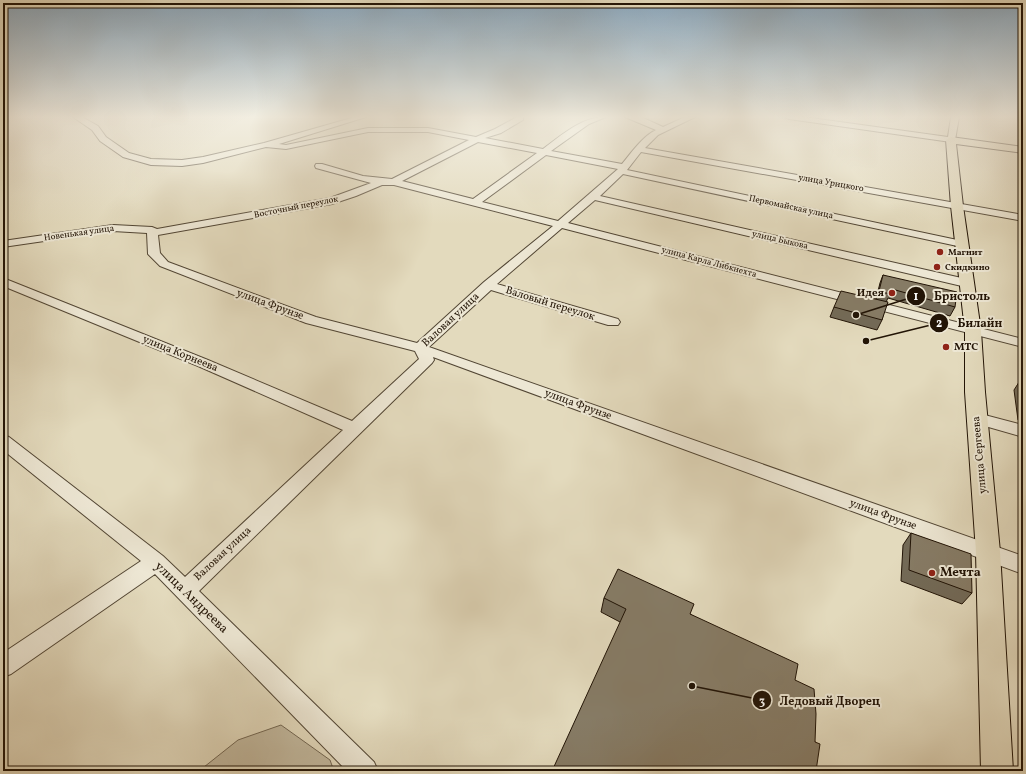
<svg xmlns="http://www.w3.org/2000/svg" width="1026" height="774" font-family="Vollkorn,serif">
<rect width="100%" height="100%" fill="#e3dabd"/>
<filter id="stains"><feTurbulence type="fractalNoise" baseFrequency=".005" numOctaves="4"/><feColorMatrix values="0 0 0 0 .2 0 0 0 0 .09 0 0 0 0 .02 0 0 0 .5 -.17"/></filter>
<radialGradient id="worn" r=".72"><stop offset=".6" stop-color="#630" stop-opacity="0"/><stop offset="1" stop-color="#630" stop-opacity=".3"/></radialGradient>
<path fill="#c2b89e" stroke="#726652" d="M 281,725 L 330,760 L 334,771 L 199,771 L 238,740 Z"/>
<g fill="none" stroke-linecap="round" stroke-linejoin="round">
<g stroke="#524634" stroke-width="2">
<g id="minor">
<path d="M 73,117 L 82,117 L 98,126 L 106,137 L 129,153 L 151,159 L 182,160 L 203,157 L 264,143 L 355,117 L 366,117 L 279,144 L 286,145 L 368,128 L 428,128 L 476,137 L 495,129 L 517,117 L 523,117 L 523,120 L 501,133 L 485,138 L 543,149 C 562,135 581,117 606,117 L 589,124 L 551,151 L 622,164 C 631,153 643,136 656,130 L 625,117 L 641,117 L 663,127 L 685,117 L 695,117 L 658,135 L 645,148 L 1023,215 L 1023,221 L 641,152 L 627,170 L 962,241 L 967,244 L 962,247 L 623,174 L 600,196 L 966,279 L 970,280 L 972,283 L 970,286 L 966,287 L 595,200 L 568,223 L 1023,339 L 1023,347 L 562,228 L 497,284 L 618,319 L 620,322 L 618,325 L 608,325 L 491,290 L 429,347 L 1023,556 L 1023,574 L 433,357 L 434,360 L 432,363 L 199,591 L 374,762 L 378,771 L 347,771 L 155,574 L 11,674 L 3,677 L 3,653 L 141,561 L 3,450 L 3,435 L 9,437 L 163,556 L 185,577 L 343,430 L 198,366 L 3,286 L 3,278 L 208,360 L 352,421 L 419,359 L 415,351 L 306,323 L 160,266 L 148,254 L 147,233 L 113,231 L 3,247 L 3,241 L 113,225 L 152,227 L 157,229 L 330,198 L 371,183 L 316,168 L 315,166 L 316,164 L 322,164 L 363,176 L 392,179 L 469,140 L 428,132 L 368,132 L 286,149 L 266,147 L 203,163 L 182,166 L 151,165 L 123,157 L 100,141 L 92,130 ZM 478,142 L 537,153 L 473,199 L 402,181 ZM 546,155 L 618,169 L 558,221 L 482,202 ZM 382,185 L 394,185 L 553,226 L 484,282 L 417,343 L 316,317 L 168,262 L 160,253 L 158,235 L 332,204 L 356,196 Z"/>
<path d="M 785,117 L 804,117 L 948,137 L 951,117 L 959,117 L 955,140 L 951,142 L 789,119 Z"/>
<path d="M 977,413 L 1023,425 L 1023,437 L 971,422 L 969,418 L 971,414 Z"/>
</g>
</g>
<g stroke="#221406" stroke-width="2">
<path id="major" d="M 951,137 L 1023,147 L 1023,153 L 956,144 L 963,206 L 981,331 L 985,392 L 1000,552 L 1013,771 L 981,771 L 976,552 L 965,392 L 965,331 L 951,206 L 946,140 Z"/>
</g>
<use href="#minor" fill="#ede7d4" fill-rule="evenodd"/>
<use href="#major" fill="#e3dabd" fill-rule="evenodd"/>
</g>
<g fill="#736a57" stroke="#221406">
<path d="M 883,275 L 955,307 L 950,316 L 888,298 L 886,302 L 882,320 L 877,330 L 830,317 L 834,307 L 876,299 L 880,283 Z"/>
<path d="M 1021,379 L 1023,380 L 1023,421 L 1018,420 L 1014,390 Z"/>
<path d="M 911,533 L 972,593 L 962,604 L 901,581 L 903,545 Z"/>
<path d="M 604,598 L 690,614 L 795,680 L 815,742 L 620,622 L 601,612 Z"/>
</g>
<g fill="#867b65" stroke="#221406">
<path d="M 883,275 L 957,292 L 955,307 L 892,289 L 890,294 L 879,291 Z"/>
<path d="M 841,291 L 888,302 L 882,320 L 834,307 Z"/>
<path d="M 1021,379 L 1023,380 L 1023,389 Z"/>
<path d="M 911,533 L 971,554 L 972,593 L 909,570 Z"/>
<path d="M 618,569 L 694,604 L 690,614 L 798,664 L 795,680 L 814,689 L 816,714 L 815,742 L 820,744 L 816,771 L 552,771 L 626,609 L 604,598 Z"/>
</g>
<linearGradient id="sky" x2="0" y2="1"><stop stop-color="#8ba8be"/><stop offset="0.52" stop-color="#f2eee1"/><stop offset="1" stop-color="#f2eee1" stop-opacity="0"/></linearGradient>
<rect width="1026" height="225" fill="url(#sky)"/>
<g fill="#8f2418" stroke="#ede7d4" stroke-width="1.5">
<circle cx="940" cy="252" r="4"/>
<circle cx="937" cy="267" r="4"/>
<circle cx="892" cy="293" r="4"/>
<circle cx="946" cy="347" r="4"/>
<circle cx="932" cy="573" r="4"/>
</g>
<g text-anchor="middle" dominant-baseline="central" stroke-width="4" stroke-linejoin="round" paint-order="stroke">
<g font-size="9" fill="#221406" stroke="#ede7d4">
<text transform="translate(831 183) rotate(10)">улица Урицкого</text>
<text transform="translate(296 207) rotate(-11)">Восточный переулок</text>
<text transform="translate(791 207) rotate(12)">Первомайская улица</text>
<text transform="translate(79 233) rotate(-8)">Новенькая улица</text>
<text transform="translate(780 240) rotate(13)">улица Быкова</text>
<text transform="translate(709 262) rotate(15)">улица Карла Либкнехта</text>
</g>
<g font-size="9" font-weight="bold" fill="#221406" stroke="#ede7d4" text-anchor="start">
<text x="948" y="252">Магнит</text>
<text x="945" y="267">Скидкино</text>
</g>
<g font-size="11" font-weight="bold" fill="#221406" stroke="#ede7d4" text-anchor="end">
<text x="884" y="293">Идея</text>
<text x="954" y="347" text-anchor="start">МТС</text>
</g>
<g font-size="11" fill="#221406" stroke="#ede7d4">
<text transform="translate(550 304) rotate(17)">Валовый переулок</text>
<text transform="translate(270 305) rotate(20)">улица Фрунзе</text>
<text transform="translate(451 320) rotate(-43)">Валовая улица</text>
<text transform="translate(180 354) rotate(22)">улица Корнеева</text>
<text transform="translate(578 405) rotate(20)">улица Фрунзе</text>
<text transform="translate(980 455) rotate(-95)">улица Сергеева</text>
<text transform="translate(883 515) rotate(20)">улица Фрунзе</text>
<text transform="translate(223 554) rotate(-43)">Валовая улица</text>
</g>
<g font-size="13" font-weight="bold" fill="#221406" stroke="#ede7d4" text-anchor="start">
<text x="940" y="573">Мечта</text>
</g>
<g font-size="13" fill="#221406" stroke="#ede7d4">
<text transform="translate(191 598) rotate(44)">улица Андреева</text>
</g>
</g>
<path fill="none" stroke="#221406" stroke-width="1.5" d="M856 315L916 296M866 341L939 323M692 686L762 700"/>
<g fill="#221406" stroke="#ede7d4" stroke-width="1.5">
<circle cx="856" cy="315" r="4"/>
<circle cx="866" cy="341" r="4"/>
<circle cx="692" cy="686" r="4"/>
<circle cx="916" cy="296" r="10"/>
<circle cx="939" cy="323" r="10"/>
<circle cx="762" cy="700" r="10"/>
</g>
<g font-size="12" text-anchor="middle" font-weight="bold" fill="#fff">
<text x="916" y="300">1</text>
<text x="939" y="327">2</text>
<text x="762" y="705">3</text>
</g>
<g font-size="12" text-anchor="middle" font-weight="bold" fill="#221406" stroke="#ede7d4" stroke-width="4" stroke-linejoin="round" paint-order="stroke">
<text x="962" y="300">Бристоль</text>
<text x="980" y="327">Билайн</text>
<text x="830" y="705">Ледовый Дворец</text>
</g>
<rect width="1026" height="774" fill="none" stroke="#e3dabd" stroke-width="16"/>
<rect x="4" y="4" width="1018" height="766" fill="none" stroke="#221406" stroke-width="2"/>
<rect x="8" y="8" width="1010" height="758" fill="none" stroke="#221406"/>
<rect width="100%" height="100%" filter="url(#stains)"/>
<rect width="100%" height="100%" fill="url(#worn)"/>
</svg>
